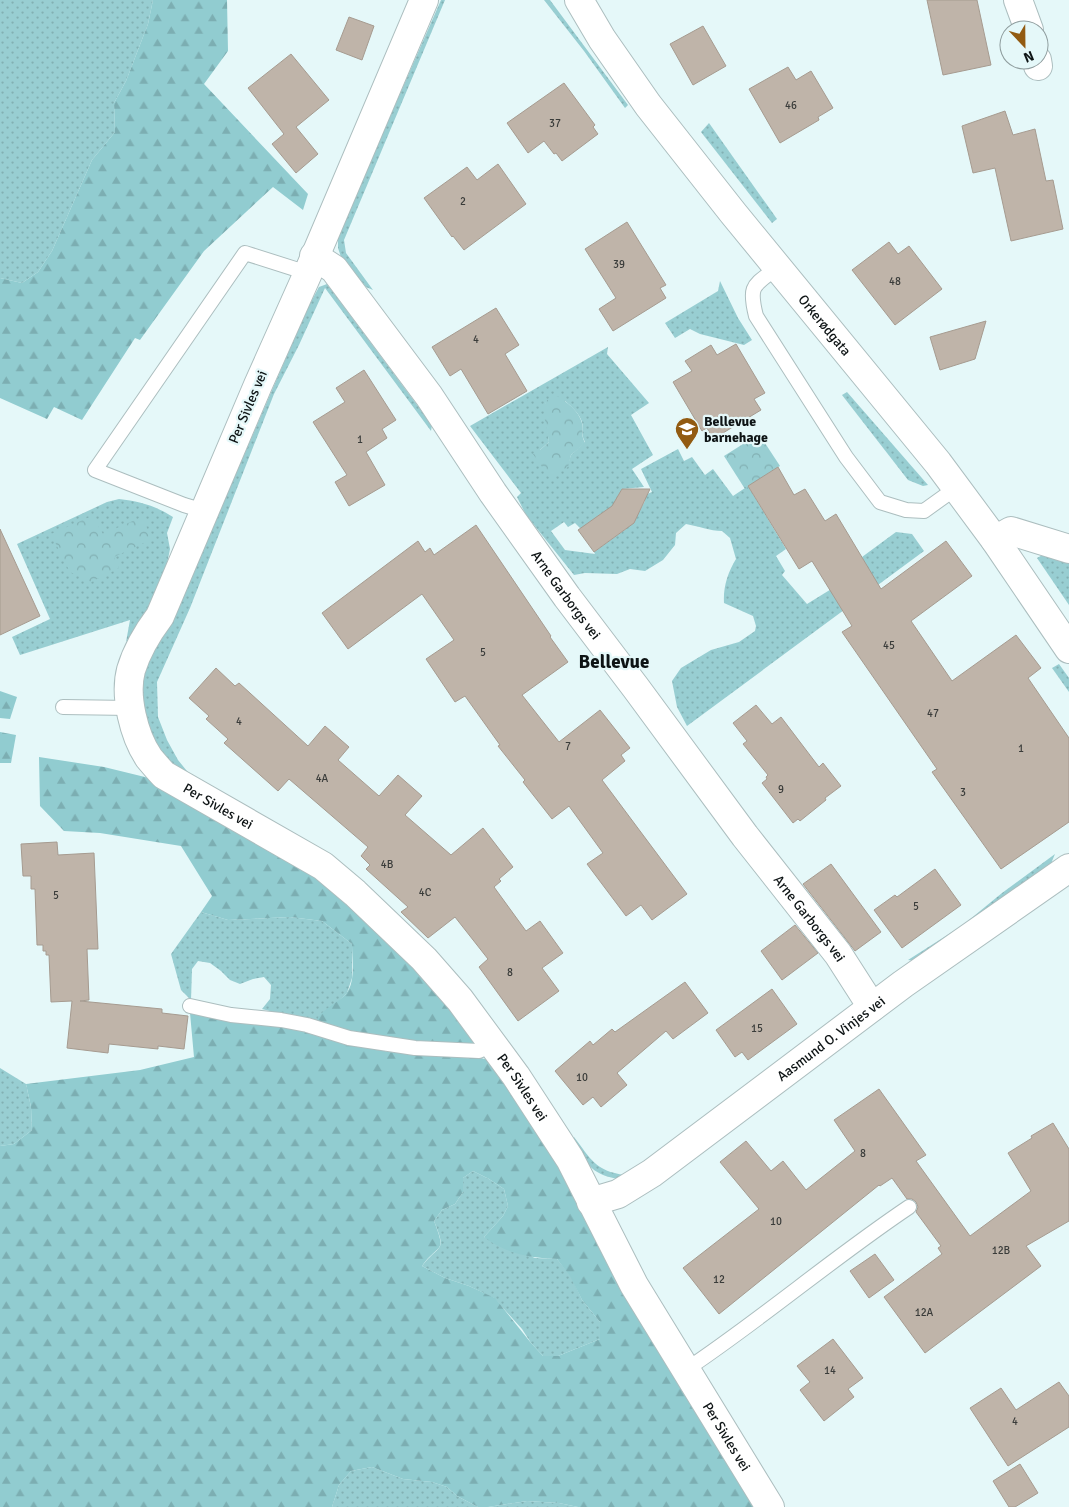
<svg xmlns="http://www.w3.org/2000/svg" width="1069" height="1507" font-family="Signika,sans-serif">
<defs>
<pattern id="grass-dots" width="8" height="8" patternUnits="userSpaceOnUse" patternTransform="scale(1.25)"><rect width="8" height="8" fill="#98ced2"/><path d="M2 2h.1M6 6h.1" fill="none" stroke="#82b0b3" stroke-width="1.8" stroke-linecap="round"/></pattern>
<pattern id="forest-firs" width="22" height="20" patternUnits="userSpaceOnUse" patternTransform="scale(1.25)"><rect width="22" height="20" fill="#91ccd0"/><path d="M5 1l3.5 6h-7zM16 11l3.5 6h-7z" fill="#7caeb2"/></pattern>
<pattern id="park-crowns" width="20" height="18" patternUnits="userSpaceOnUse" patternTransform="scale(1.25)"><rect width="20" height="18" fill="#98ced2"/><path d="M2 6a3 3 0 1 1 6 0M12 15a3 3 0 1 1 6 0" fill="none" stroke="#82b0b3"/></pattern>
</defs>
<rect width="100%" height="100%" fill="#e5f8f9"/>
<g fill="url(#grass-dots)" fill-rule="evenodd">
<path d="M 0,0 L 153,0 L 148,24 L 126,81 L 114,103 L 115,132 L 92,160 L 52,251 L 38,272 L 22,283 L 0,278 Z"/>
<path d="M 441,0 L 445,0 L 344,240 L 346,253 L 373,290 L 366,287 L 341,257 L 338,248 L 338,235 Z"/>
<path d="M 544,0 L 550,0 L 628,105 L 625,108 L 584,51 Z"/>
<path d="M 709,123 L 777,219 L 772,223 L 701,132 Z"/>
<path d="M 720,281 L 738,318 L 752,340 L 744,345 L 700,334 L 690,329 L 675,338 L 665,323 L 718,291 Z"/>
<path d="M 327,284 L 432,425 L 431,431 L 325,288 L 299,345 L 274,394 L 190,608 L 157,682 L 158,717 L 167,740 L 178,760 L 191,776 L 185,779 L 151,742 L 140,694 L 143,665 L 173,619 L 308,307 L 319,287 Z"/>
<path d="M 608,347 L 607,354 L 649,403 L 631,415 L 653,455 L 632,469 L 644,487 L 622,489 L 615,502 L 623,515 L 638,514 L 645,501 L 642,496 L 652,492 L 641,469 L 678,449 L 684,461 L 692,457 L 705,475 L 713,469 L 733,496 L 748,486 L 786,549 L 776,556 L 785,571 L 782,575 L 807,604 L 867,567 L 862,557 L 896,532 L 912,534 L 924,551 L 687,726 L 677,707 L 672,681 L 681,668 L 711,650 L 739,642 L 755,631 L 756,626 L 753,616 L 724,603 C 723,587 728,572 736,559 L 730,538 L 722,531 C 710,531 698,526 686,524 L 676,533 L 675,545 L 663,560 L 645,571 L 630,569 L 617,574 L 585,573 L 574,575 L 526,515 L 517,497 L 521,493 L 470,426 ZM 565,401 C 572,407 579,413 582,422 C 584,429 580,433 585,442 L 571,455 L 569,461 L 540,450 L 549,442 L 545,409 L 546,402 ZM 610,508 L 626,529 L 594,552 L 595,554 L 565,550 L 551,531 L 564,522 L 568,527 L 575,523 L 581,529 Z"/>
<path d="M 847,392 L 928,485 L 923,486 L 908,480 L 842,395 Z"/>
<path d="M 119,499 C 139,501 156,506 173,517 L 167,533 L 170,549 L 164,579 L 150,608 L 126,642 L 130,620 L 20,655 L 12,637 L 50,619 L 17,544 L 107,502 Z"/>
<path d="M 1046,553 L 1069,559 L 1069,605 L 1037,558 Z"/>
<path d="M 1059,664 L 1069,678 L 1069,692 L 1052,668 Z"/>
<path d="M 1055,854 L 1050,866 L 916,961 L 908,960 L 963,925 L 1002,893 Z"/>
<path d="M 201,912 L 228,920 L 290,917 L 322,921 L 352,944 L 352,978 L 347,993 L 316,1023 L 262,1009 L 270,999 L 271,985 L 264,977 L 253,979 L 240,984 L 230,980 L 221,971 L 210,963 L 198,961 L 192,969 L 191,1000 L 181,990 L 171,954 Z"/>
<path d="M 0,1068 L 26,1084 L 31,1107 L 32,1130 L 14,1144 L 0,1146 Z"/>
<path d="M 574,1137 C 591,1159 595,1171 625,1175 L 619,1179 C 593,1175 589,1166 574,1146 Z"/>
<path d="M 473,1171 L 489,1179 L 504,1189 L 508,1206 L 503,1216 L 484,1237 L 535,1258 L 557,1259 L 571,1276 L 582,1300 L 600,1322 L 600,1339 L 558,1356 L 543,1356 L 531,1343 L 522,1329 L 494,1298 L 469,1286 L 445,1278 L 422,1266 C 440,1243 447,1253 434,1221 L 442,1210 L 455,1204 L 463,1192 L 463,1178 Z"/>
<path d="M 372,1467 L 403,1479 L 432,1482 L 447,1487 L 457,1496 L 478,1507 L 332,1507 L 339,1485 L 351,1471 Z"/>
<path d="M 527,1501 L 559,1503 L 578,1507 L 488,1507 Z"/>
</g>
<g fill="url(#forest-firs)" fill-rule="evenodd">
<path d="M 153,0 L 227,0 L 228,51 L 204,84 L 308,194 L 303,210 L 273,187 L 204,251 L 140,340 L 135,338 L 82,420 L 54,407 L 47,419 L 0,398 L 0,278 L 22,283 L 38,272 L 52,251 L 92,160 L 115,132 L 114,103 L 126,81 L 148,24 Z"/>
<path d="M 0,691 L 17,697 L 10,719 L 0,718 Z"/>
<path d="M 0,732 L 16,735 L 11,763 L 0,763 Z"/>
<path d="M 39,757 L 104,767 L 149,778 L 315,876 L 335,891 L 437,987 L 475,1043 L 416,1043 L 349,1032 L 316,1023 C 319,1010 337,1004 346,994 C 356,982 352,959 352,944 L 322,921 L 290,917 L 228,920 L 201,912 L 212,896 L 181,846 L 100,833 L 64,831 L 40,806 Z"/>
<path d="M 190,1013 L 289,1028 L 389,1052 L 477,1057 L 492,1061 L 501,1068 L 760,1507 L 578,1507 L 559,1503 L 527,1501 L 488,1507 L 478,1507 L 457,1496 L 447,1487 L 432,1482 L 403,1479 L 372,1467 L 351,1471 L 339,1485 L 332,1507 L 0,1507 L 0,1146 L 14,1144 L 32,1130 L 31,1107 L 26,1084 L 140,1070 L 194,1057 ZM 473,1171 L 489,1179 L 504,1189 L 508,1206 L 503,1216 L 484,1237 C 506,1254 530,1258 557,1259 L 570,1276 L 582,1300 L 600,1322 L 600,1339 L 558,1356 L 543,1356 L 531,1343 L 495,1298 L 469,1286 L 445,1278 L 422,1266 C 439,1242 447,1255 434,1221 L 442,1210 L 455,1204 L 463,1192 L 463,1178 Z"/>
</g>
<g fill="url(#park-crowns)">
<path d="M 557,396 C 567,402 579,411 582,423 C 584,431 580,433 585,443 L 571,455 L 568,467 L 549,477 L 533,454 L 540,450 L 549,442 C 548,433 541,410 546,402 C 548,398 553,397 557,396 Z"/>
<path d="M 759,434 L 780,466 L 745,489 L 724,456 Z"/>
<path d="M 92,516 L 103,534 L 142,517 L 152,539 L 114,557 L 119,568 L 91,582 L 70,572 L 51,534 Z"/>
</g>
<g fill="#bfb4a9" stroke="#a69b90">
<path d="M 927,0 L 977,0 L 991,65 L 943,75 Z"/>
<path d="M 349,17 L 374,26 L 362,60 L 336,50 Z"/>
<path d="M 703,26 L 726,66 L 693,85 L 670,44 Z"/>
<path d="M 291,54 L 329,100 L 296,127 L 318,154 L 296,173 L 272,144 L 284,134 L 248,88 Z"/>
<path d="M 788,67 L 796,80 L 811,71 L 833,108 L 818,117 L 819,120 L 780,143 L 749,89 Z"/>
<path d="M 564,83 L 595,125 L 593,127 L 598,134 L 562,161 L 556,153 L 554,154 L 544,141 L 528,153 L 507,123 Z"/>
<path d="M 1005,111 L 1013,135 L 1035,129 L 1046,181 L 1053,180 L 1063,229 L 1011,241 L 995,168 L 973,173 L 962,126 Z"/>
<path d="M 498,164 L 526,204 L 464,250 L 453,236 L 452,237 L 424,198 L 467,167 L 477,180 Z"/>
<path d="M 627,222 L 666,285 L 660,288 L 666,298 L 613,331 L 599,309 L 616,298 L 585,249 Z"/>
<path d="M 889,242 L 898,254 L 909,246 L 942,289 L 895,325 L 852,270 Z"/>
<path d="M 496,308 L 519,345 L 505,354 L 527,391 L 488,414 L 461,369 L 450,376 L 432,347 Z"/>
<path d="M 986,321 L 975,359 L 940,370 L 930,337 Z"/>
<path d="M 736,344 L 765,393 L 754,399 L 761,410 L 713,439 L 707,428 L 702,431 L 673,382 L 692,371 L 685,361 L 711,345 L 717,355 Z"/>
<path d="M 364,370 L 396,420 L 382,429 L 387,438 L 366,452 L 385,485 L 349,506 L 335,482 L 347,475 L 313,422 L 345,402 L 336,388 Z"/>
<path d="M 778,467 L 794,495 L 805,489 L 825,521 L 836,514 L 881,589 L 946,541 L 972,576 L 911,621 L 952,681 L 1016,635 L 1041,668 L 1028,678 L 1069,738 L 1069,822 L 1001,869 L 932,772 L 937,769 L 842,632 L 852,626 L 812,561 L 799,569 L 748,486 Z"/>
<path d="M 622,489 L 650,489 L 634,523 L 594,552 L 578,530 L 612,506 Z"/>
<path d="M 476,525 L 551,636 L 550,637 L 568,662 L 522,695 L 559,742 L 600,710 L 630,748 L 621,755 L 625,761 L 602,780 L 687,894 L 652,920 L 641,905 L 626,916 L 587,864 L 603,853 L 569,806 L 552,819 L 523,782 L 525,780 L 498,746 L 500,745 L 465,696 L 455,702 L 426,659 L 454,640 L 422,594 L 348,649 L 322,613 L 418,541 L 425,552 L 430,548 L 434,555 Z"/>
<path d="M 0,529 L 40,616 L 0,635 Z"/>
<path d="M 216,668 L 235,686 L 239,683 L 308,746 L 325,726 L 349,747 L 338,760 L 379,796 L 398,775 L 422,796 L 405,815 L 451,855 L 483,828 L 513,867 L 499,879 L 501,881 L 494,887 L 526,931 L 540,921 L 563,953 L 542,968 L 559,991 L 518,1021 L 479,967 L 488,959 L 455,917 L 428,938 L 401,912 L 408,907 L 366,869 L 370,865 L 361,856 L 368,847 L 289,779 L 278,791 L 224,743 L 228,739 L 206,719 L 209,716 L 189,698 Z"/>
<path d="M 756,705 L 772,724 L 781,717 L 819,767 L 823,763 L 841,786 L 825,798 L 826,800 L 800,821 L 798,819 L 793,823 L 762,783 L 767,779 L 766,777 L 768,775 L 743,744 L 747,741 L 733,723 Z"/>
<path d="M 57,842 L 58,855 L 94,853 L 98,949 L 87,949 L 89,1000 L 80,1001 L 162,1009 L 162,1013 L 188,1016 L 184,1049 L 158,1046 L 158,1049 L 109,1044 L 108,1053 L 67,1048 L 72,1001 L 51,1002 L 49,955 L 46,955 L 46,951 L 43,951 L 43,945 L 37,945 L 35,889 L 31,889 L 31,876 L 23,876 L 21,844 Z"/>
<path d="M 831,864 L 881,932 L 855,951 L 803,884 Z"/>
<path d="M 935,869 L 961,905 L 902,948 L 874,910 L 895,895 L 897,897 Z"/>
<path d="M 795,925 L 818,953 L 782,980 L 761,951 Z"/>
<path d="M 685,982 L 708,1013 L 673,1039 L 666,1031 L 617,1073 L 627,1085 L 601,1107 L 593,1097 L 583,1105 L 555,1071 L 590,1041 L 593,1045 L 612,1029 L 615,1032 Z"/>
<path d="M 772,989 L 797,1024 L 748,1060 L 742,1052 L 735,1057 L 716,1030 Z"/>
<path d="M 879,1089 L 926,1155 L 916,1161 L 970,1236 L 1031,1191 L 1008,1153 L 1032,1138 L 1031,1136 L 1053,1123 L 1069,1149 L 1069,1221 L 1026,1246 L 1041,1266 L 925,1353 L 884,1297 L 942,1254 L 938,1248 L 941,1246 L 916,1212 L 918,1207 L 916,1202 L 912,1199 L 907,1199 L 892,1178 L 880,1186 L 879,1185 L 719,1314 L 683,1268 L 759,1209 L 720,1162 L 746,1141 L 771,1171 L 783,1161 L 806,1190 L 855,1151 L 834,1120 Z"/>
<path d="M 875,1254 L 894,1280 L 869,1298 L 850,1271 Z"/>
<path d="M 833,1339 L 863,1378 L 848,1389 L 854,1397 L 824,1421 L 800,1390 L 810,1382 L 797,1366 Z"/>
<path d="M 1059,1382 L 1069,1396 L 1069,1427 L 1008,1466 L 970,1408 L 1001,1388 L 1016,1410 Z"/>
<path d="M 1020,1464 L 1038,1493 L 1015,1507 L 1009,1507 L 993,1481 Z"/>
</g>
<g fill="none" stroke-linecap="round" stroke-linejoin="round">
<g stroke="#acbebf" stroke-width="16">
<g id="lane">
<path d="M 778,267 C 754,286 748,284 756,316 L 846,457 L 880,502 L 906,510 L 924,511 L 956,488"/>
<path d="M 204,511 L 184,505 L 95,470 L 245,253 L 308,273"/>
<path d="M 63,707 L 130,708"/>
<path d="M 190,1006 L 231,1015 L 281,1020 L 307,1025 L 349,1038 L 415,1048 L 479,1051 L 493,1044"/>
<path d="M 687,1369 C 763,1318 833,1258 909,1207"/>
</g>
</g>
<g stroke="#acbebf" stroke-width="30">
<g id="street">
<path id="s1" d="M 424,0 L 308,273 L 258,385 L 160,616 C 148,632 137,650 131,670 C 124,696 134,736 149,758 C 154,764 159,770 164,775 L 323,866 L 355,893 L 424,959 L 460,1000 L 516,1076 L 570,1159 L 634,1285 L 770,1507"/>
<path id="s2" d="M 579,0 L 602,39 L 648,105 L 733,213 L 938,463 L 995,540 L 1069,649"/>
<path d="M 1018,0 L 1029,30"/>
<path d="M 1037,60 L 1038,66"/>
<path id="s3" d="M 314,256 L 334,269 L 429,396 L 493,493 L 567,597 L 636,688 L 745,836 L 838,954 L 872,1007"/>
<path d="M 995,540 L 1011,531 L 1069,549"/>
<path id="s4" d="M 591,1202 L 618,1194 L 652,1173 L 903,984 L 1069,868"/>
</g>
</g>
<use href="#lane" stroke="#fff" stroke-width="14"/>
<use href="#street" stroke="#fff" stroke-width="28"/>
</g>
<defs>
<g id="school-pin" transform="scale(1.25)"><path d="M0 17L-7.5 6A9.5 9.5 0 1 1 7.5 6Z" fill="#925b12" stroke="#e5f8f9"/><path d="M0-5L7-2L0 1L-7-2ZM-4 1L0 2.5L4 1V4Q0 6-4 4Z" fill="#fff"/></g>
</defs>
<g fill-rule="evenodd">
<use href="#school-pin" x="687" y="429"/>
</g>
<g text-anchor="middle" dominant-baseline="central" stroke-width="4.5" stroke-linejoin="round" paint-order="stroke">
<g font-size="11" fill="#3a3c3a">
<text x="791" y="105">46</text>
<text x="555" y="123">37</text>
<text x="463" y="201">2</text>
<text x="619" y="264">39</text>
<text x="895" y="281">48</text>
<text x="476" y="339">4</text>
<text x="360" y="439">1</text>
<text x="889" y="645">45</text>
<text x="483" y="652">5</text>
<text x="933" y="713">47</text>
<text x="239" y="721">4</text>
<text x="568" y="746">7</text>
<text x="1021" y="748">1</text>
<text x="322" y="778">4A</text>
<text x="781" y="789">9</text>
<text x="963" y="792">3</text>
<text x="387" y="864">4B</text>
<text x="425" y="892">4C</text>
<text x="56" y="895">5</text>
<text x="916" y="906">5</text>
<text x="510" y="972">8</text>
<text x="757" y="1028">15</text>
<text x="582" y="1077">10</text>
<text x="863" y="1153">8</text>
<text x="776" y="1221">10</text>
<text x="1001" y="1250">12B</text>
<text x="719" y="1279">12</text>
<text x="924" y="1312">12A</text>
<text x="830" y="1370">14</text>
<text x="1015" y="1421">4</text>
</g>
<g font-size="14" fill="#0e1415" stroke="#e5f8f9">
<text stroke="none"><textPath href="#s2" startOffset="408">Orkerødgata</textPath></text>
<text transform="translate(248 407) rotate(-67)">Per Sivles vei</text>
<text stroke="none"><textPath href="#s3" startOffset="424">Arne Garborgs vei</textPath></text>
<text stroke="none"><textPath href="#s1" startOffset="909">Per Sivles vei</textPath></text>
<text stroke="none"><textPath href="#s3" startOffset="829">Arne Garborgs vei</textPath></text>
<text stroke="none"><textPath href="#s4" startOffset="292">Aasmund O. Vinjes vei</textPath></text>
<text stroke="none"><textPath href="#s1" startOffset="1329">Per Sivles vei</textPath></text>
<text stroke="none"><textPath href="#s1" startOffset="1734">Per Sivles vei</textPath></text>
</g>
<g font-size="14" font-weight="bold" fill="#0e1415" stroke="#e5f8f9" text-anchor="start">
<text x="704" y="421">Bellevue<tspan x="704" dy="16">barnehage</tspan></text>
</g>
<g font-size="19" font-weight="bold" fill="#0e1415" stroke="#e5f8f9">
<text x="614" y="662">Bellevue</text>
</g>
</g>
<g transform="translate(1024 45) rotate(158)"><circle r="24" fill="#e5f8f9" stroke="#8f9d9e"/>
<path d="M0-4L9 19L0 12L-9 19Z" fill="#925b12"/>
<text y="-8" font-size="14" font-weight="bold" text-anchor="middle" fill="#0e1415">N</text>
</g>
</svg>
